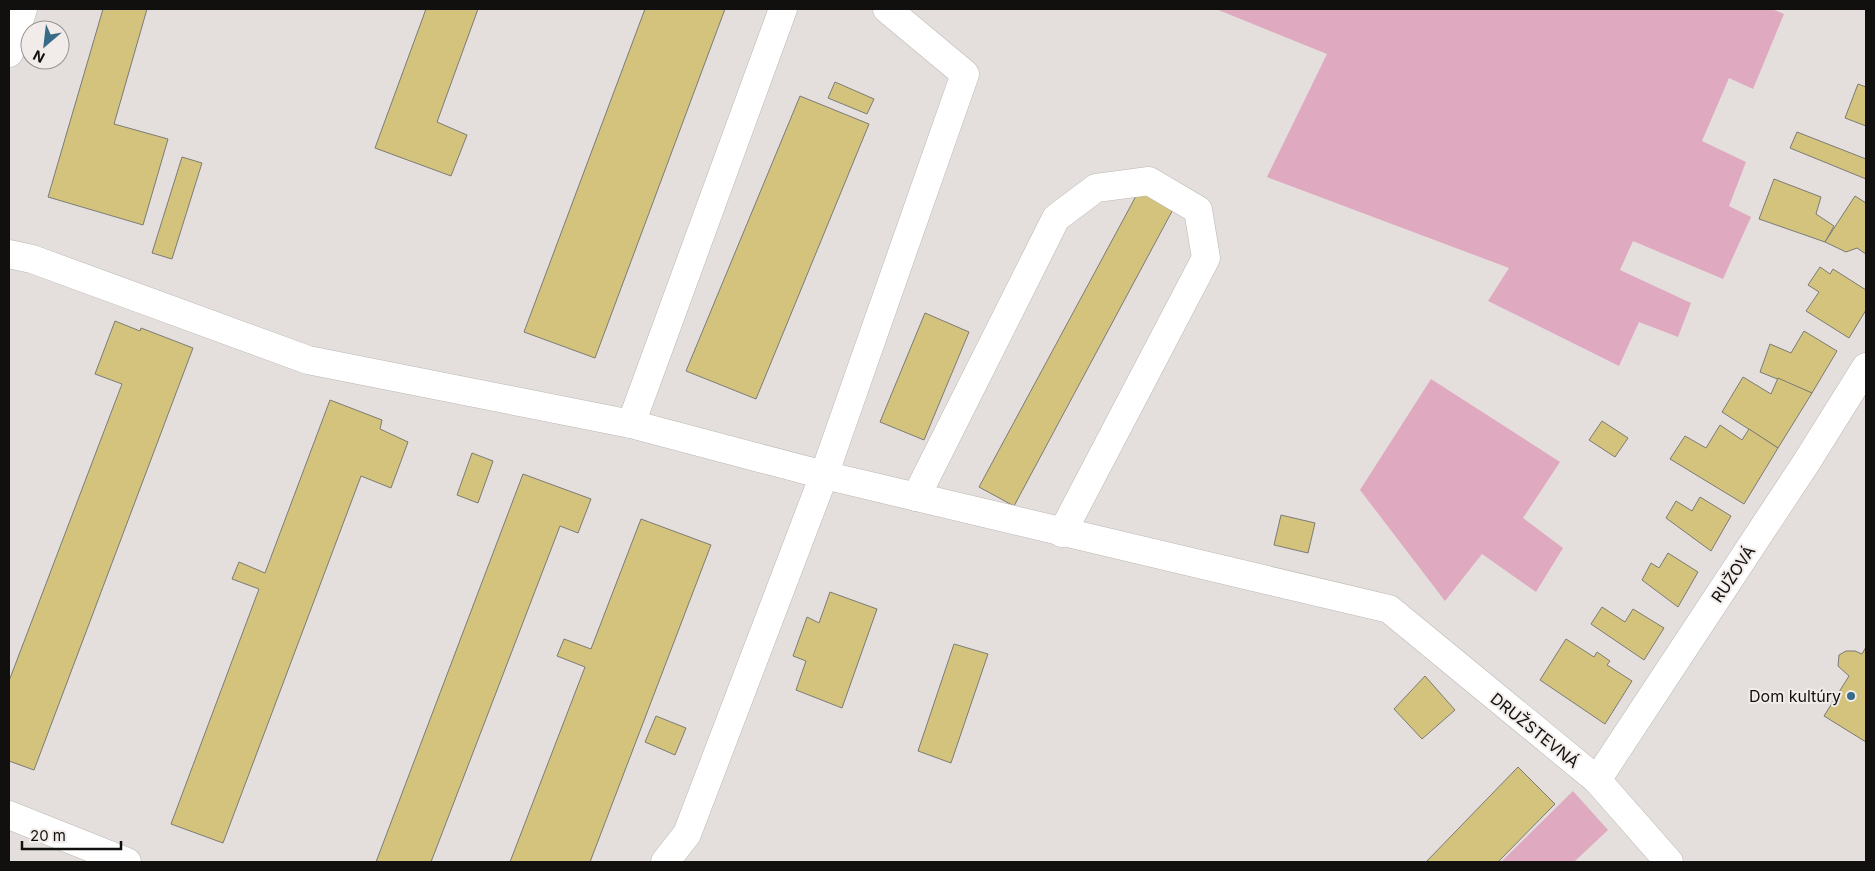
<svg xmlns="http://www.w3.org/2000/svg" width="1875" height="871" font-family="Inter,sans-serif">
<rect width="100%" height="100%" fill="#e4dfdc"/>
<g fill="#dfaabf">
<path d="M 1216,9 L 1772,9 L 1784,14 L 1753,89 L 1729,78 L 1702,141 L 1746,162 L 1729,206 L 1751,217 L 1723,279 L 1633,241 L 1620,270 L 1691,303 L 1678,337 L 1639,322 L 1619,366 L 1488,301 L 1509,268 L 1267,177 L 1327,54 Z"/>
<path d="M 1431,379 L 1560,462 L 1523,518 L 1563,548 L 1536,592 L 1482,554 L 1445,601 L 1360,490 Z"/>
<path d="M 1573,791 L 1608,830 L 1574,862 L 1501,862 Z"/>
</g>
<g fill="#d3c37d" stroke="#7c7b76">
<path d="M 103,9 L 147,9 L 114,124 L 168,139 L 143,225 L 48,197 Z"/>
<path d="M 426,9 L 478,9 L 437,122 L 467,135 L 451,176 L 375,148 Z"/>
<path d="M 645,9 L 725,9 L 595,358 L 524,332 Z"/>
<path d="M 835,82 L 874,99 L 867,114 L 828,98 Z"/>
<path d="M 1858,84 L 1866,87 L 1866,126 L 1845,118 Z"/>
<path d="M 800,96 L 869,124 L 756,399 L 686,371 Z"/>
<path d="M 1797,132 L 1866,159 L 1866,179 L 1790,148 Z"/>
<path d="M 182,157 L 202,163 L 172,259 L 152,253 Z"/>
<path d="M 1774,179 L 1821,197 L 1816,214 L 1834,226 L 1825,242 L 1759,219 Z"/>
<path d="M 1143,183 L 1177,202 L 1014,506 L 979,487 Z"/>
<path d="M 1855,196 L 1866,203 L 1866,254 L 1857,248 L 1846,252 L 1825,242 Z"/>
<path d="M 1820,267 L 1830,274 L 1833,269 L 1866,290 L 1866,310 L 1849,338 L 1806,311 L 1819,292 L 1808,285 Z"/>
<path d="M 925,313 L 969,332 L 924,440 L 880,422 Z"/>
<path d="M 115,321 L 140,331 L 141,328 L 193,348 L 34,770 L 9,761 L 9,681 L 122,384 L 95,374 Z"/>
<path d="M 1804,331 L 1837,351 L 1812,393 L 1760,372 L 1770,344 L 1791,353 Z"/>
<path d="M 1743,377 L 1771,394 L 1778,378 L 1812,393 L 1778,448 L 1722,412 Z"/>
<path d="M 330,400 L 382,420 L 380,429 L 408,442 L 391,488 L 361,476 L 223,843 L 171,824 L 259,589 L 232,579 L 239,562 L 265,573 Z"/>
<path d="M 1602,421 L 1628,438 L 1615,457 L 1589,440 Z"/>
<path d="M 1720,425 L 1742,440 L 1749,429 L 1778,448 L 1744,504 L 1670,459 L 1685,436 L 1706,448 Z"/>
<path d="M 472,453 L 493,461 L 478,503 L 457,495 Z"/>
<path d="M 523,474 L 591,499 L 578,533 L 560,526 L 431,862 L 376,862 Z"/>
<path d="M 1700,497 L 1731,516 L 1711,551 L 1666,518 L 1676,501 L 1692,511 Z"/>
<path d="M 1281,515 L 1315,523 L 1308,553 L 1274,545 Z"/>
<path d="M 641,519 L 711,545 L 590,862 L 510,862 L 585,667 L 557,656 L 564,639 L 591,649 Z"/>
<path d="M 1668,553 L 1698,572 L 1678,607 L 1642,580 L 1651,563 L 1659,568 Z"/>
<path d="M 830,592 L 877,609 L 842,708 L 796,690 L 806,661 L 793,656 L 807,617 L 819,623 Z"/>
<path d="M 1602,607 L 1625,622 L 1633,609 L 1664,628 L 1644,660 L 1591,624 Z"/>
<path d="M 1566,639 L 1594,657 L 1597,652 L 1610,661 L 1607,665 L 1632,681 L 1605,724 L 1540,680 Z"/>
<path d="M 954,644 L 988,654 L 951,763 L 918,751 Z"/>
<path d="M 1866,647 L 1866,742 L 1824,716 L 1849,676 L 1838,666 L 1839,655 L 1846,651 L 1855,651 L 1862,654 Z"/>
<path d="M 1425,676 L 1455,710 L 1422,739 L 1394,709 Z"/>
<path d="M 656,716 L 686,728 L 675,755 L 645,742 Z"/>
<path d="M 1518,767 L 1555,804 L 1498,862 L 1426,862 Z"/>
</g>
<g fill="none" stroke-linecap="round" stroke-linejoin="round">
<g stroke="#bbb7b3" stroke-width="29">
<g id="minor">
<path d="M 9,53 L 23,9"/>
<path d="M 9,254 L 32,259 L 308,360 L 631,424 L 824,475 L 1389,609 L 1597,780 L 1669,862"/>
<path d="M 631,424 L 783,9"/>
<path d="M 916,497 L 1056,218 L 1096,188 L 1149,181 L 1198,210 L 1206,258 L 1062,533"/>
<path d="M 1597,780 L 1806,463 L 1866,367"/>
<path d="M 9,815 L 127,862"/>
<path d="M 665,862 L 687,834 L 824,475 L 965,74 L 887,9"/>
</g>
</g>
<use href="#minor" stroke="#fff" stroke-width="28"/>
</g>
<circle fill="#376b88" stroke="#f1ece9" stroke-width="2" cx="1851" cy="696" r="5"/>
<g text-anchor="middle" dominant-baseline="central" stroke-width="4" stroke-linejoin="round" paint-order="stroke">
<g font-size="16" fill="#11100e" stroke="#f1ece9">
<text transform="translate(1733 574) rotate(-56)">RUŽOVÁ</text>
<text transform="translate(1535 730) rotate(39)">DRUŽSTEVNÁ</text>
</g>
<g font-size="16" fill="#11100e" stroke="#f1ece9" text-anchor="end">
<text x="1841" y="696">Dom kultúry</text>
</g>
</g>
<rect width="1875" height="871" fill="none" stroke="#11100e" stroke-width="20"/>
<g transform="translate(45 45) rotate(208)"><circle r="24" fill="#f1ece9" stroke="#979491"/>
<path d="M0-4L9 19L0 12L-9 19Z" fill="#376b88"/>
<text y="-8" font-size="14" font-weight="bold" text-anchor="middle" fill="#11100e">N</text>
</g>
<path d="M22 841v8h99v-8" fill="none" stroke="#11100e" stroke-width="2.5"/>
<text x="30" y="841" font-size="15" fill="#11100e" stroke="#f1ece9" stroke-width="4" paint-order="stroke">20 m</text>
</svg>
